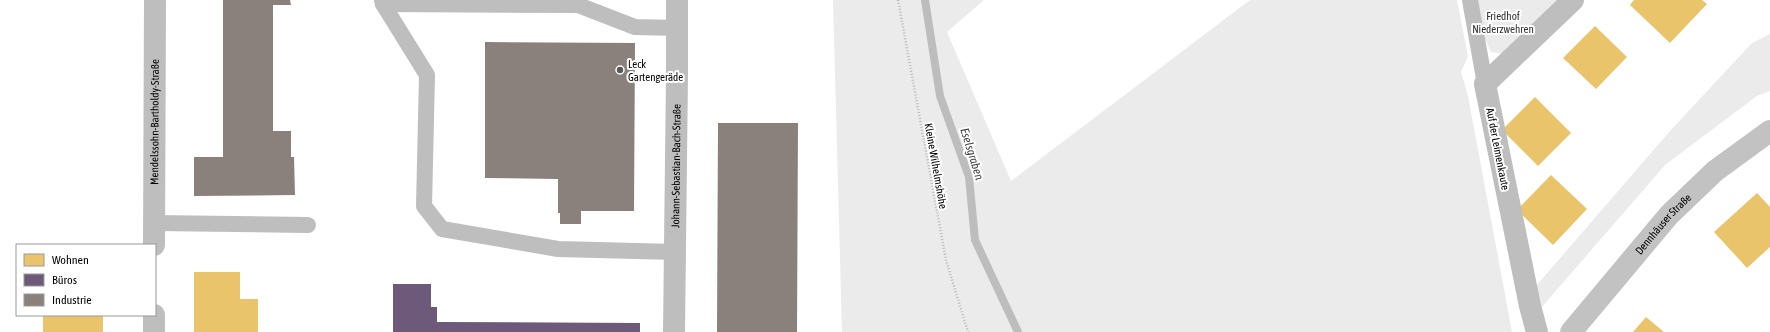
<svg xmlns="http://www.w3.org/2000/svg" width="1770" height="332" font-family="'Asap Condensed',sans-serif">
<rect width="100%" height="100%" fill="#fff"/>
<g fill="#ebebeb">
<path d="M 833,0 L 984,0 L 947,32 L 1011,181 L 1250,0 L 1457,0 L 1468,56 L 1461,72 L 1468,96 L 1512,332 L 842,332 Z"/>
<path d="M 1477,0 L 1559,0 L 1504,54 L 1491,52 L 1482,33 Z"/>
<path d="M 1770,34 L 1770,91 L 1757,96 L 1665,165 L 1541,308 L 1536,286 L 1670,131 L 1752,43 Z"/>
</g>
<g fill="#e9c46a">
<path d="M 1634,0 L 1702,0 L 1707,4 L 1670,43 L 1630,5 Z"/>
<path d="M 1595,26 L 1627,57 L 1596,89 L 1563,58 Z"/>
<path d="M 1535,97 L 1571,133 L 1538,166 L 1502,130 Z"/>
<path d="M 1551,175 L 1587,209 L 1553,245 L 1517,210 Z"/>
<path d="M 1757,193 L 1770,207 L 1770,247 L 1747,268 L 1714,232 Z"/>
<path d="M 194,272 L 240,272 L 240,299 L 258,299 L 258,332 L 194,332 Z"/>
<rect x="43" y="315" width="60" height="17"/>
<path d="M 1646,317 L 1664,332 L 1633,332 Z"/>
</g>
<path fill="#6d597a" d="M 393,284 L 431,284 L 431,307 L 437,307 L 437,322 L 640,323 L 640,332 L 393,332 Z"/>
<g fill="#8a817c">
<path d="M 223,0 L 290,0 L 291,5 L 273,5 L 273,131 L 291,131 L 291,157 L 294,157 L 295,195 L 194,196 L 194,157 L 223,157 Z"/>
<path d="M 485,42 L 635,43 L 634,211 L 581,211 L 581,224 L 560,224 L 560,213 L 558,213 L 558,179 L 485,178 Z"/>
<path d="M 718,123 L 798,123 L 797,332 L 717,332 Z"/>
</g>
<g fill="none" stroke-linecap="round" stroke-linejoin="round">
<path stroke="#bdbdbd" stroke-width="8" d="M 925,0 L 940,96 L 969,177 L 975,240 L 1018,332"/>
<path stroke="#b9b9b9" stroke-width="2.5" stroke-dasharray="1 2" stroke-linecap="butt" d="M 898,0 L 946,260 L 968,332"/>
<g stroke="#bebebe" stroke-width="16">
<path d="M 382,0 L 383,4 L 427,75 L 424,206 L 442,229 L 558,249 L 675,252"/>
<path d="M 1470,0 L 1485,84"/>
<path d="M 383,4 L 578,5 L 635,27 L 677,28"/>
<path d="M 154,223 L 308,225"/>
</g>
<g stroke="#bebebe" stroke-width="22">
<path id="s1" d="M 154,245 L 155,0"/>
<path d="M 154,332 L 154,315"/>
<path id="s2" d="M 674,332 L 677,74 L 677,0"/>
<path d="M 1537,332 L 1530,306 L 1485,84 L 1573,0"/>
</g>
<path stroke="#c2c2c2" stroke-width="22" id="s3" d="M 1571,332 L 1669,215 L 1715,171 L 1770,131"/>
</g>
<circle fill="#595959" stroke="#fff" stroke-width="1.5" cx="620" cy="70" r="4"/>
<g text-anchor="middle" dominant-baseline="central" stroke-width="4" stroke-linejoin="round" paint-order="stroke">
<g font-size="11" fill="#313131" stroke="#fff">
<text x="1503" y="16">Friedhof<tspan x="1503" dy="13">Niederzwehren</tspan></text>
</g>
<g font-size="11" fill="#000" stroke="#fff" text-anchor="start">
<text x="628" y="64">Leck<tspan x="628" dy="13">Gartengeräde</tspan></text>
</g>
<g font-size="11" fill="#000" stroke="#fff">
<text stroke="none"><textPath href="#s1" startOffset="123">Mendelssohn-Bartholdy-Straße</textPath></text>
<text transform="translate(1498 149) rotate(79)">Auf der Leimenkaute</text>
<text stroke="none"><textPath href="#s2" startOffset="166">Johann-Sebastian-Bach-Straße</textPath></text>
<text transform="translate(936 166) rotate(80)">Kleine Wilhelmshöhe</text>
<text stroke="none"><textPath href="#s3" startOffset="142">Dennhäuser Straße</textPath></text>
</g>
<g font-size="12" font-style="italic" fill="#424242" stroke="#fff">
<text transform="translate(972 154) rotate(73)">Eselsgraben</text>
</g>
</g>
<rect x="16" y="244" width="140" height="72" fill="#ffffff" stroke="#999999"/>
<rect x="24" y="254" width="20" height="12" fill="#e9c46a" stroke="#999999"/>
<text x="52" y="264" font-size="12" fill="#000000">Wohnen</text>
<rect x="24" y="274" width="20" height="12" fill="#6d597a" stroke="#999999"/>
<text x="52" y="284" font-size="12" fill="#000000">Büros</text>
<rect x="24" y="294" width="20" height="12" fill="#8a817c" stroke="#999999"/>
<text x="52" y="304" font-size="12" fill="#000000">Industrie</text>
</svg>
